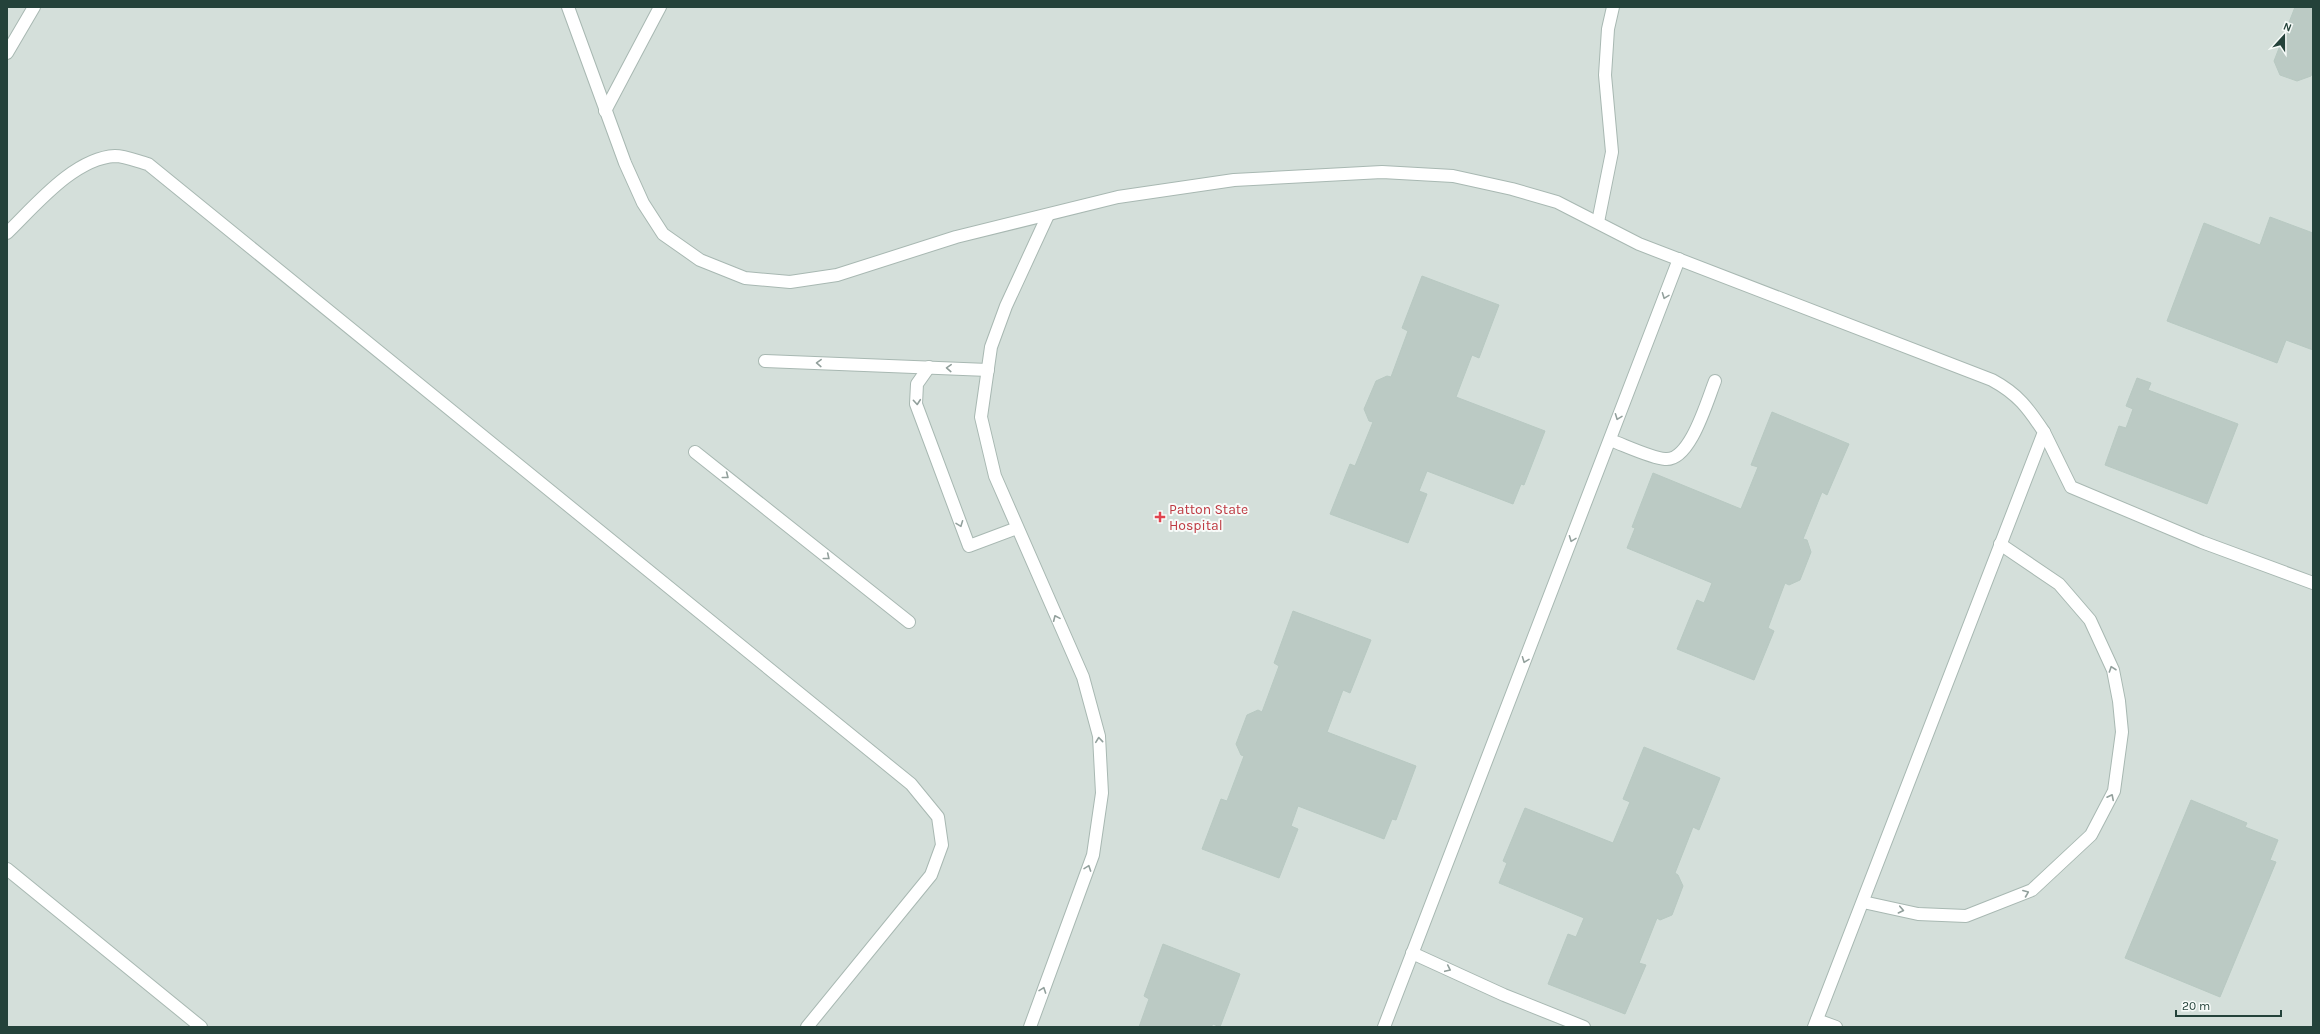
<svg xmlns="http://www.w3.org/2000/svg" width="2320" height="1034" font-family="Karla,sans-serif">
<rect width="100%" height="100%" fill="#e6efeb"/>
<rect fill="#d4dfda" x="7" y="7" width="2306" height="1020"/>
<g fill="#bbcac4" stroke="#b8c9c2">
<path d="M 2295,7 L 2313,7 L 2313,71 L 2311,76 L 2297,81 L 2280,75 L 2274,61 Z"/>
<path d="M 2270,217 L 2313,233 L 2313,350 L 2286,340 L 2277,363 L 2167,321 L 2204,223 L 2260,245 Z"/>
<path d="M 1422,276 L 1499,305 L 1479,358 L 1472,355 L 1456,397 L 1545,431 L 1524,485 L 1521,484 L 1513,504 L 1427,471 L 1419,491 L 1427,494 L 1408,543 L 1330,514 L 1350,464 L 1355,466 L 1373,422 L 1369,421 L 1364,409 L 1376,381 L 1387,376 L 1391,377 L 1408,331 L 1402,328 Z"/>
<path d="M 2137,378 L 2151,383 L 2148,390 L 2238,424 L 2207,504 L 2105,465 L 2119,426 L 2126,428 L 2133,409 L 2126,406 Z"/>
<path d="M 1772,412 L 1849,444 L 1827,495 L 1822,492 L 1803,539 L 1807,540 L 1811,552 L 1800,580 L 1789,585 L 1785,583 L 1768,628 L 1774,631 L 1754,680 L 1677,649 L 1697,600 L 1704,603 L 1712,583 L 1627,548 L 1635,528 L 1632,527 L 1653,473 L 1741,509 L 1758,467 L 1751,465 Z"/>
<path d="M 1293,611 L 1371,640 L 1350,693 L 1343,690 L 1327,732 L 1416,766 L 1396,820 L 1392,819 L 1384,839 L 1298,806 L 1291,826 L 1298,829 L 1279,878 L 1202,849 L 1221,799 L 1227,801 L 1244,756 L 1241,755 L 1236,744 L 1247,715 L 1258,710 L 1262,712 L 1279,666 L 1274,663 Z"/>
<path d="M 1644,747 L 1720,778 L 1699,830 L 1693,827 L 1675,873 L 1678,875 L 1683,886 L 1672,915 L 1660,920 L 1657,918 L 1639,963 L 1646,965 L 1625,1014 L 1548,984 L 1568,934 L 1576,937 L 1584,918 L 1499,883 L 1507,863 L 1503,861 L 1525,808 L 1613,843 L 1630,802 L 1623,799 Z"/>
<path d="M 2191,800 L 2247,823 L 2245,827 L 2278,840 L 2270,860 L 2276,862 L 2220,997 L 2125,958 Z"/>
<path d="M 1163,944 L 1240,974 L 1220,1027 L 1213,1024 L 1211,1027 L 1139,1027 L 1149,999 L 1144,996 Z"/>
</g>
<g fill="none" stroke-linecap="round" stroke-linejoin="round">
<g stroke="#a8b8b2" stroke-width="14">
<g id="minor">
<path d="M 568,7 L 625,163 L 643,203 L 663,234 L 700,260 L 745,278 L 790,282 L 837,275 L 956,237 L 1118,197 L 1234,180 L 1382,172 L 1453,176 L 1512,189 L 1557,202 L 1639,244 L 1992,380 C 2018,394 2028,408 2044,432 L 1814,1027"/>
<path d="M 7,53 L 34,7"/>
<path d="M 605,111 L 660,7"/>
<path d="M 1598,222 L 1612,152 L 1605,75 L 1608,29 L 1613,7"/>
<path d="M 7,233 C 35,206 74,158 115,156 C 126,156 139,162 148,164 L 911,784 L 938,817 L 942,845 L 931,875 L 807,1027"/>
<path d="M 765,361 L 988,370"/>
<path d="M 929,367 L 917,384 L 916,404 L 969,546 L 1017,528"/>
<path d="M 2044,432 L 2071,487 L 2202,542 L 2313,583"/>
<path d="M 1610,440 C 1624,445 1651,458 1665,459 C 1690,462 1707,401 1715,381"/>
<path d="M 695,452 L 909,622"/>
<path d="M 7,869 L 201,1027"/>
<path d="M 1863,902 L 1918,914 L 1966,916 L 2032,890 L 2091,835 L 2114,791 L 2122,732 L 2119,701 L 2113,670 L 2090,620 L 2059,584 L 2000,544"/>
<path d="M 1412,953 L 1504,995 L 1584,1027"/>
<path d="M 1817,1020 L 1836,1027"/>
<path d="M 1030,1027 L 1093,855 L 1102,793 L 1099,736 L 1083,677 L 995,476 L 981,417 L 991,347 L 1006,306 L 1048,215"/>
<path d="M 1384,1027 L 1679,259"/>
</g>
</g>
<use href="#minor" stroke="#fff" stroke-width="12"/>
</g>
<defs><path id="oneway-chevron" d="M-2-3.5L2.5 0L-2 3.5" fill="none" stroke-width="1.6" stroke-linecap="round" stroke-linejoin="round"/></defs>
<g stroke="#92a09c">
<use href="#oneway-chevron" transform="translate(1665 296) rotate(111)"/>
<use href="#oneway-chevron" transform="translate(819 363) rotate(-178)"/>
<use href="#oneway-chevron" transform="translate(949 368) rotate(-177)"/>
<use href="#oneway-chevron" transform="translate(917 402) rotate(85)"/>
<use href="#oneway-chevron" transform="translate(1618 417) rotate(111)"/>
<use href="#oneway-chevron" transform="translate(726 476) rotate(38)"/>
<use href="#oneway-chevron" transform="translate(960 524) rotate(69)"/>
<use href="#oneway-chevron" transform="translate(1572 539) rotate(111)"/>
<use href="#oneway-chevron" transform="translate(827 557) rotate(39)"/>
<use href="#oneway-chevron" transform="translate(1056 618) rotate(-114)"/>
<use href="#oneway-chevron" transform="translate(1525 660) rotate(111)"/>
<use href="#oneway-chevron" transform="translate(2112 669) rotate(-109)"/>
<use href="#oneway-chevron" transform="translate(1099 740) rotate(-96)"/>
<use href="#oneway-chevron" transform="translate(2111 797) rotate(-63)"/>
<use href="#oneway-chevron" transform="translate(1088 868) rotate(-70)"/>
<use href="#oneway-chevron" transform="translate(2026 893) rotate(-22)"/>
<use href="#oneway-chevron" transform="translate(1901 910) rotate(12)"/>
<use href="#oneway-chevron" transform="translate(1448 969) rotate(25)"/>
<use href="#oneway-chevron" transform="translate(1043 990) rotate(-70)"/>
</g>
<path fill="#e0444e" stroke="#f7fbf9" stroke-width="1.5" d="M1158 511h4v4h4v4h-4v4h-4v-4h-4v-4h4z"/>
<g text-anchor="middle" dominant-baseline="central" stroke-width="4" stroke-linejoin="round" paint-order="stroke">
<g font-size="14" fill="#be3a42" stroke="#f7fbf9" text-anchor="start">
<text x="1169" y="509">Patton State<tspan x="1169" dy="16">Hospital</tspan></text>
</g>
</g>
<rect width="2320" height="1034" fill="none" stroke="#24423a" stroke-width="16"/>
<g transform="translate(2284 36) rotate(21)" stroke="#f7fbf9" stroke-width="3" paint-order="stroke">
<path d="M0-3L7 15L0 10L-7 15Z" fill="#24423a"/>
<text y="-6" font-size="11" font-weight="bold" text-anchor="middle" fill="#24423a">N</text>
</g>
<path d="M2176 1010v6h105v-6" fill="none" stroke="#24423a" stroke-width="2"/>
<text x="2182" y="1010" font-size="12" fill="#24423a" stroke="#f7fbf9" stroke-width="3" paint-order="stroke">20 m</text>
</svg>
